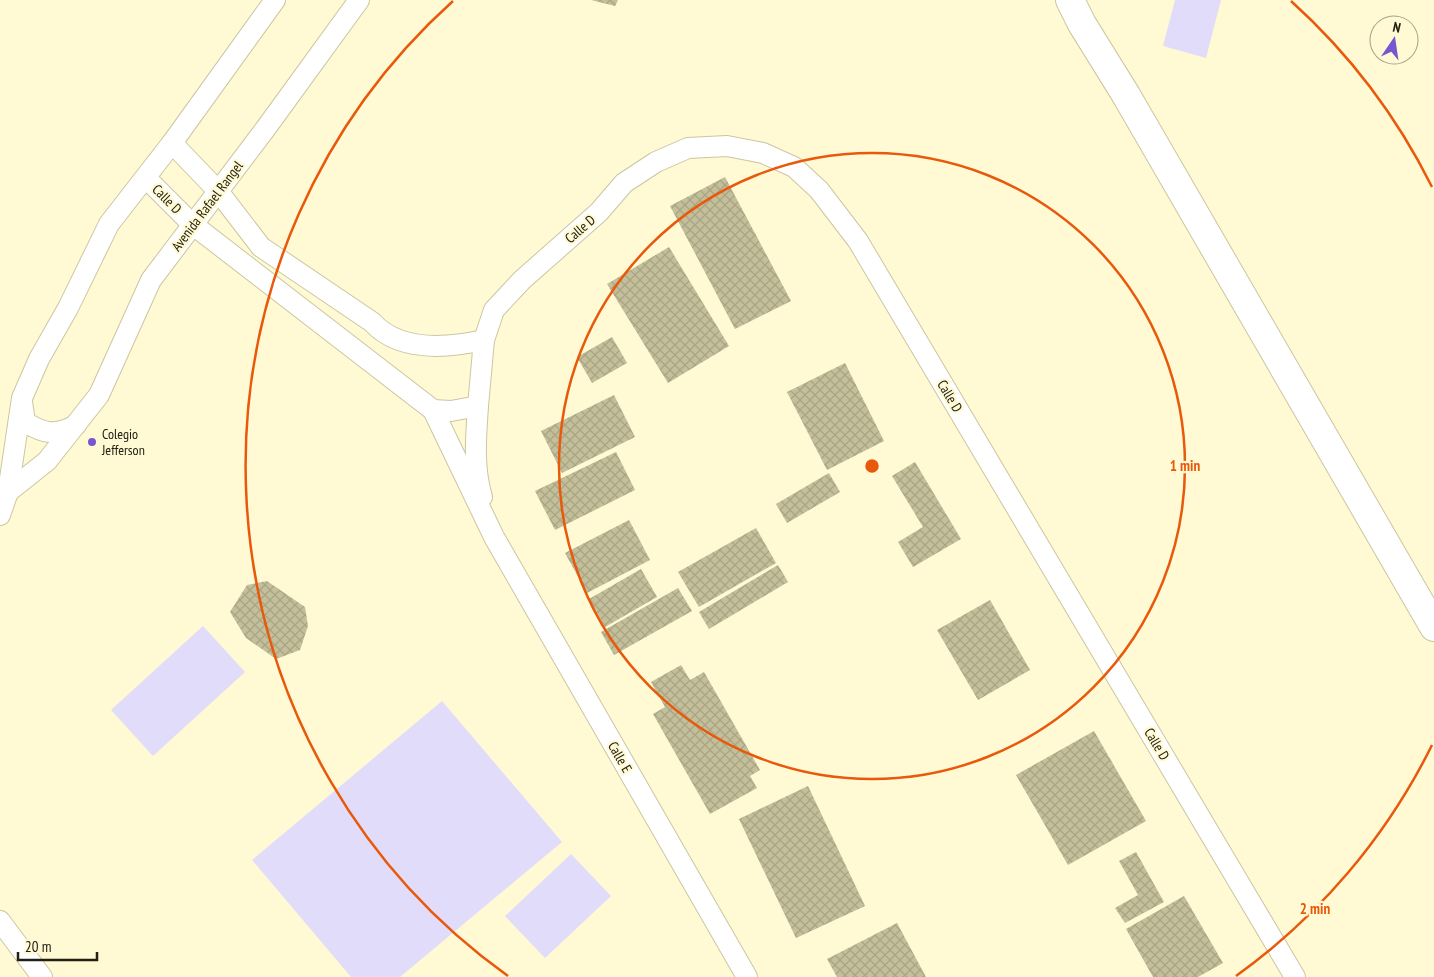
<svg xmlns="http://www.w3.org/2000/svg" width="1434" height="977" font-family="'PT Sans Narrow',sans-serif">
<defs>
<pattern id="building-cross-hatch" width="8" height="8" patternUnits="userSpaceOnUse" patternTransform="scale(1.25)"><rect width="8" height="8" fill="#c4bf9b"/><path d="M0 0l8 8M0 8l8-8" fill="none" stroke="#a8a484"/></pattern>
</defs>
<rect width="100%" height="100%" fill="#fff9d4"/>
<g fill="#e1dcfa">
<path d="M 1175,0 L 1221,0 L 1206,58 L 1163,46 Z"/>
<path d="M 203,626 L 245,672 L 153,756 L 111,710 Z"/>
<path d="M 442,701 L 562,842 L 400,977 L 351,977 L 252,860 Z"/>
<path d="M 571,854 L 611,896 L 545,958 L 505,916 Z"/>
</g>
<g fill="url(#building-cross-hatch)">
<path d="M 591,0 L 618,0 L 615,6 Z"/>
<path d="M 725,177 L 791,301 L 735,329 L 670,206 Z"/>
<path d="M 669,247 L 729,346 L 668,383 L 607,284 Z"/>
<path d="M 612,337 L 627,363 L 592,383 L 577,357 Z"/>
<path d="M 845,363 L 884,441 L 827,470 L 787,392 Z"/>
<path d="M 614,395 L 635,437 L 562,473 L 541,431 Z"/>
<path d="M 616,452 L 635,490 L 555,530 L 535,491 Z"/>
<path d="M 915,462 L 961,539 L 913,567 L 898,542 L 923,527 L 892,476 Z"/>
<path d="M 829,473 L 840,492 L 787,523 L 776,504 Z"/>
<path d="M 629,520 L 650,560 L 587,593 L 565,553 Z"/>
<path d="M 756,528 L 776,563 L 699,607 L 678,572 Z"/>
<path d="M 778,565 L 788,582 L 709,629 L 699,612 Z"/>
<path d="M 641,569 L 657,597 L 605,627 L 589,599 Z"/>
<path d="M 267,581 L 305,607 L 308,626 L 300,650 L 276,659 L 246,638 L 230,612 L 247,585 Z"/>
<path d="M 678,588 L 692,611 L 614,655 L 601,632 Z"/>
<path d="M 990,600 L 1030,670 L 978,700 L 937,630 Z"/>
<path d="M 681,665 L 690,680 L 704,672 L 760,770 L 750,776 L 757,788 L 710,814 L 653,714 L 665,707 L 651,682 Z"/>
<path d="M 1094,731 L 1146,821 L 1068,865 L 1016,775 Z"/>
<path d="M 808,786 L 865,906 L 796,938 L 739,819 Z"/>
<path d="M 1136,852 L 1164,902 L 1125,923 L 1115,908 L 1138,895 L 1119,861 Z"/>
<path d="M 1184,896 L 1223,963 L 1198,977 L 1153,977 L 1126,929 Z"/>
<path d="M 897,923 L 926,977 L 837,977 L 827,959 Z"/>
</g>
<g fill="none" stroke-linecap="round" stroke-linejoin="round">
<g stroke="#cbc6a2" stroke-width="22">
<g id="street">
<path d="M 146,178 L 192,224 L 433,410 L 451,411 L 478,406 L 484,340 C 448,348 399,352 372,322 L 261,247 L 218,191 L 172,143"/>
<path d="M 484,340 L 494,310 L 522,280 L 599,212 L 624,183 L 656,162 L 688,148 L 727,146 L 763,153 L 794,167 L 819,190 L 858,241 L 1295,977"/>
<path d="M 22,402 L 25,422 C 44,434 56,436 76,425"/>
<path d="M 478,406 C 476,436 473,467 482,497"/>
<path d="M 433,410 L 494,537 L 747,977"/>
<path d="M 8,492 L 47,461 L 99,395 L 151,280 L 266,128 L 359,0"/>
<path d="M 0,515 L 8,492 L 22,398 L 39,359 L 68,308 L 109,224 L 172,143 L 275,0"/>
<path d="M 0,921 L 42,977"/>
</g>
</g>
<g stroke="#cbc6a2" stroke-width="30">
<path id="secondary" d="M 1070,0 L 1082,24 L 1126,95 L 1434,627"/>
</g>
<use href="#street" stroke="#fff" stroke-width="20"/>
<use href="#secondary" stroke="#fff" stroke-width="28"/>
</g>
<g fill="none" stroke="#e8590c" stroke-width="2.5">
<circle cx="872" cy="466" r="313"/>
<path d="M1432 745A626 626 0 0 1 1236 976M508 976A626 626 0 0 1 453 1M1291 1A626 626 0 0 1 1432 187"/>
</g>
<circle fill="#7955cf" stroke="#fff9d4" stroke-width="2" cx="92" cy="442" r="5"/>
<g text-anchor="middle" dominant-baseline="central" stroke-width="4.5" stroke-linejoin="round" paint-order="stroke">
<g font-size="14" fill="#222012" stroke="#fff9d4">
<text transform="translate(167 199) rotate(45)">Calle D</text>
<text transform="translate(207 206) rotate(-53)">Avenida Rafael Rangel</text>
<text transform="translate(580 229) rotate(-41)">Calle D</text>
<text transform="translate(950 396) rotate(59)">Calle D</text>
<text transform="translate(1157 744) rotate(59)">Calle D</text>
<text transform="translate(620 757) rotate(60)">Calle E</text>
</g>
<g font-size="14" fill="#222012" stroke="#fff9d4" text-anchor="start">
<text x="102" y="434">Colegio<tspan x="102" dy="16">Jefferson</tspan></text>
</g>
</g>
<circle cx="872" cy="466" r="8" fill="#e8590c" stroke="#fff9d4" stroke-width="2.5"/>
<g font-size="15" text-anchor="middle" font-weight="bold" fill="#e8590c" stroke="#fff9d4" stroke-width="4.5" stroke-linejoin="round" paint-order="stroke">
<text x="1185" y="471">1 min</text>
<text x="1315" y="914">2 min</text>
</g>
<g transform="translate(1394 40) rotate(13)"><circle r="24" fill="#fff9d4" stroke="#a7a286"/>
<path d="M0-4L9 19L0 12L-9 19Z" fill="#7955cf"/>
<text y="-8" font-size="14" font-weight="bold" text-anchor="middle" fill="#222012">N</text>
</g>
<path d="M18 952v8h79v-8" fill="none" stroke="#222012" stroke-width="2.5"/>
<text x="25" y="952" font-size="15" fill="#222012" stroke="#fff9d4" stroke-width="4" paint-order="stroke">20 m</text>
</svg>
